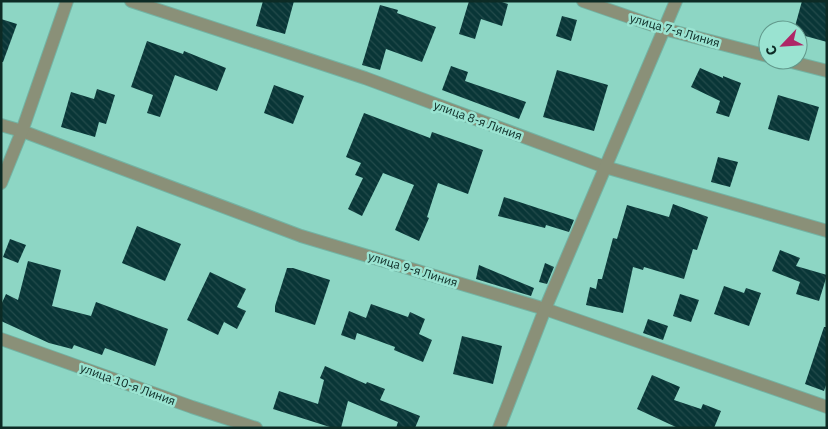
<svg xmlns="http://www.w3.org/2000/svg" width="828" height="429" font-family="'IBM Plex Sans',sans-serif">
<defs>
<pattern id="building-back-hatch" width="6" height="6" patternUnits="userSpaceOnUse" patternTransform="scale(1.25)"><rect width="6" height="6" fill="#093637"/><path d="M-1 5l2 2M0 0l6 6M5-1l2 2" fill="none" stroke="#234b4b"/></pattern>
</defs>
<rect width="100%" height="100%" fill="#8dd6c4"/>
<g fill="url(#building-back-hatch)">
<path d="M 263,1 L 294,1 L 285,34 L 256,26 Z"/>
<path d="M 469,1 L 499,1 L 508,4 L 502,26 L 481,19 L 475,39 L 459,34 Z"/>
<path d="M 802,1 L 827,1 L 827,42 L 798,34 L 798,30 L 794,30 Z"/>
<path d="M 380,5 L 398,10 L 397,13 L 436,27 L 422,62 L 386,49 L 380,70 L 362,65 Z"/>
<path d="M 562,16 L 577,20 L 571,41 L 556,36 Z"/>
<path d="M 1,19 L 17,24 L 3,62 L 1,62 Z"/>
<path d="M 147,41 L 183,54 L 184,51 L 226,68 L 217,91 L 175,75 L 160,117 L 147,113 L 153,95 L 131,87 Z"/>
<path d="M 451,66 L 468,72 L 465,81 L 526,102 L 519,119 L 442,90 Z"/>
<path d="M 700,68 L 723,78 L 723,76 L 741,83 L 729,117 L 716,113 L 720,101 L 691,87 Z"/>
<path d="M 557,70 L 608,85 L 594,131 L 543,117 Z"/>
<path d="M 274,85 L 304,96 L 293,124 L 264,113 Z"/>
<path d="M 97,89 L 115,95 L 106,124 L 99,122 L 95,137 L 61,127 L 71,92 L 94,99 Z"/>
<path d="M 778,95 L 819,107 L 809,141 L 768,129 Z"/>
<path d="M 364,113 L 430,138 L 432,132 L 483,150 L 468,194 L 438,183 L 427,217 L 429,218 L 419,241 L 395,230 L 414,185 L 383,173 L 362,216 L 348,209 L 363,178 L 355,175 L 361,163 L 346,157 Z"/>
<path d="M 718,157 L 738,162 L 730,187 L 711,182 Z"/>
<path d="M 504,197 L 574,220 L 569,232 L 546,225 L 545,228 L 498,216 Z"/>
<path d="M 673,204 L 708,217 L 697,250 L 693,249 L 684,279 L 644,267 L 643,270 L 633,267 L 623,313 L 586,305 L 590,287 L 596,289 L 598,279 L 602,279 L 613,238 L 617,239 L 627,205 L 669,217 Z"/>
<path d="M 137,226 L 181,244 L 165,281 L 122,263 Z"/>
<path d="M 10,239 L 26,245 L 18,263 L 3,257 Z"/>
<path d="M 780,250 L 800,258 L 796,266 L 827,275 L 819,301 L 796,294 L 800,282 L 772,271 Z"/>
<path d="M 28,261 L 61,270 L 52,306 L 91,316 L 96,302 L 168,329 L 155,366 L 105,348 L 102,355 L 74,345 L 72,349 L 49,343 L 1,321 L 1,305 L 6,294 L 18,300 Z"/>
<path d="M 545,263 L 554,267 L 547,284 L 539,282 Z"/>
<path d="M 479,265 L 534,288 L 531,296 L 476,279 Z"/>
<path d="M 287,268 L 293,268 L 330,280 L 315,325 L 275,312 L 275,306 Z"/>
<path d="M 210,272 L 246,289 L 237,307 L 246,311 L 237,329 L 224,322 L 218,335 L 187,320 Z"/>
<path d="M 724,286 L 744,293 L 746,288 L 761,293 L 749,326 L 714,314 Z"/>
<path d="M 680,294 L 699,300 L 691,322 L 673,316 Z"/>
<path d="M 371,304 L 408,317 L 410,312 L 425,319 L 419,334 L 432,340 L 423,362 L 394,350 L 395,347 L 357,333 L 355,340 L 341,335 L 349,311 L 366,318 Z"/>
<path d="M 648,319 L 668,326 L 663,340 L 643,333 Z"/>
<path d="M 824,327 L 827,327 L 827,382 L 824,391 L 805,384 Z"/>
<path d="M 462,336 L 502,346 L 493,384 L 453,374 Z"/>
<path d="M 325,366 L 366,384 L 367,382 L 385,389 L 380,400 L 420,416 L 415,428 L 396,428 L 398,422 L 348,401 L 341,428 L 333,428 L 273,409 L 279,391 L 318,404 L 324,380 L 320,378 Z"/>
<path d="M 652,375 L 680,387 L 674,400 L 701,409 L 703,404 L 721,411 L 714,428 L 678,428 L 637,409 Z"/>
</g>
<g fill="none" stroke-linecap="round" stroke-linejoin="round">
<g stroke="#73b4a4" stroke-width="14">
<g id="minor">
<path d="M 131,1 L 365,78 L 605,167 L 827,231"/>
<path d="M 583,1 L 664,29 L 768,56"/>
<path d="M 784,60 L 827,71"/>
<path d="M 1,125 L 22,131 L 301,236 L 545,309 L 827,407"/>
<path d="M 1,183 L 22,131 L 67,1"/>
<path d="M 1,339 L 192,407 L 256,428"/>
<path d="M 499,428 L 545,309 L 676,1"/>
</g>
</g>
<use href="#minor" stroke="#8a9078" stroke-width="12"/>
</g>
<g text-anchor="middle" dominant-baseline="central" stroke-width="5" stroke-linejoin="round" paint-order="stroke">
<g font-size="12" fill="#0d2b25" stroke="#9ae3d1">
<text transform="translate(675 30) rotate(16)">улица 7-я Линия</text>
<text transform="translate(478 120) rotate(20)">улица 8-я Линия</text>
<text transform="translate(413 269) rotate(17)">улица 9-я Линия</text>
<text transform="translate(128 384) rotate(20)">улица 10-я Линия</text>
</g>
</g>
<rect width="828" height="429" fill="none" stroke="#0d2b25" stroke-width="5"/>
<g transform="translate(783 45) rotate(245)"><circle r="24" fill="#9ae3d1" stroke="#62998c"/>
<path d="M0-4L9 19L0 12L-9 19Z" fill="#af2667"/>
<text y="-8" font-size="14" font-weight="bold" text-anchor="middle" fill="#0d2b25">С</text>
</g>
</svg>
